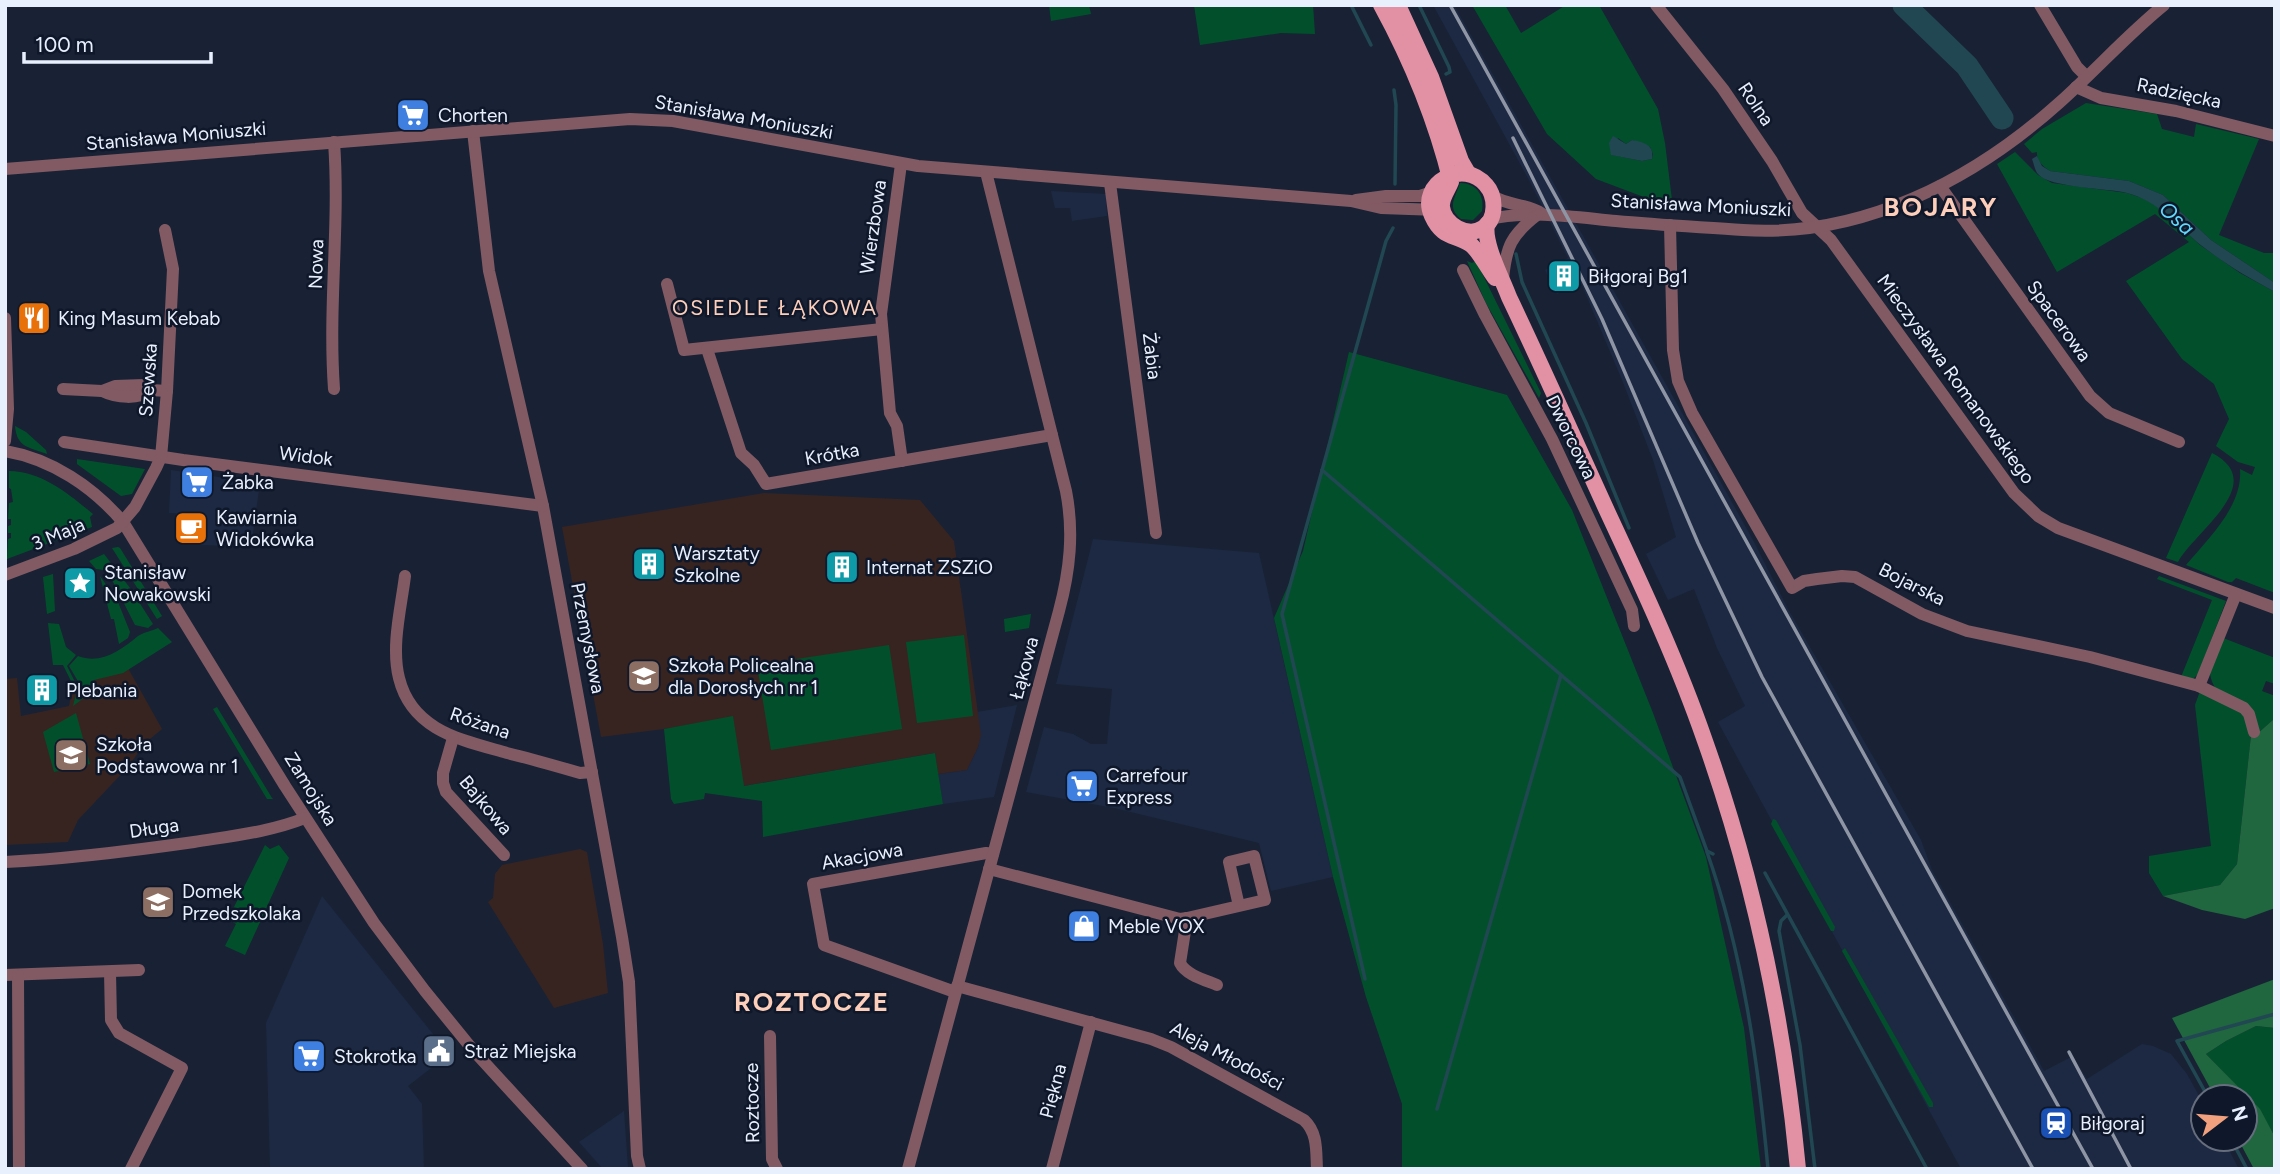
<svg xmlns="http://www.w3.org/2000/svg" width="2280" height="1174" font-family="Figtree,sans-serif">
<rect width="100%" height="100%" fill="#182234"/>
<g fill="#1d2942">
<path d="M 1433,5 L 1454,5 L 1753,540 L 1788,609 L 1921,840 L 1932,870 L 2044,1071 L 2073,1056 L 2087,1079 L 2142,1044 L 2153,1046 L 2171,1054 L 2187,1074 L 2203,1103 L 2203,1139 L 2223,1139 L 2239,1169 L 1961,1169 L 1718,722 L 1745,706 L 1717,648 L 1694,589 L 1668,600 L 1646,554 L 1676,537 L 1653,460 L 1622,380 L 1581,283 L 1557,294 L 1545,270 L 1568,258 L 1529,180 Z"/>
<path d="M 1051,191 L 1106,194 L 1107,216 L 1072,221 L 1070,208 L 1055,208 Z"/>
<path d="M 171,470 L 260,483 L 251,547 L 180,544 L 176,513 L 169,513 Z"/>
<path d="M 1093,539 L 1259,553 L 1333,877 L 1271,891 L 1259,843 L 1114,808 L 1026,792 L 1044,727 L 1073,734 L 1091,744 L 1107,744 L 1112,689 L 1056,684 Z"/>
<path d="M 1017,705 L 994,797 L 943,804 L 938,774 L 967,770 L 978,747 L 980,735 L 977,712 Z"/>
<path d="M 322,896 L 449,1054 L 408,1086 L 422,1104 L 424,1169 L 270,1169 L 266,1023 Z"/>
<path d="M 624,1111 L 628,1167 L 603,1169 L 579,1142 Z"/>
</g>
<g fill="#372420">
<path d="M 764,493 L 920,500 L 954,541 L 981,735 L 978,747 L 967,770 L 938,774 L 935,753 L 743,786 L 732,717 L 664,729 L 601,737 L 562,527 Z"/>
<path d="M 124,661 L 162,729 L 145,743 L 128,767 L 78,820 L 68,842 L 5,845 L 5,679 L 17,678 L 21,716 L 69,706 L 73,685 Z"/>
<path d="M 580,849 L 587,852 L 603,944 L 608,993 L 554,1008 L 488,902 L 493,898 L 495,874 L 502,865 Z"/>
</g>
<g fill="#02502b" fill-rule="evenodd">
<path d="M 1049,5 L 1089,5 L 1091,14 L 1051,21 Z"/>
<path d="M 1194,5 L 1313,5 L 1315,34 L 1281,33 L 1200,45 Z"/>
<path d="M 1472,5 L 1505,5 L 1521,33 L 1566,5 L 1599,5 L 1658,109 L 1665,143 L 1673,208 L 1596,179 L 1547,134 ZM 1618,138 L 1626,144 L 1632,140 L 1650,147 L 1653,154 L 1652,159 L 1642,161 L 1612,155 Z"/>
<path d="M 2086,103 L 2157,114 L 2162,129 L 2194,137 L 2196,124 L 2259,139 L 2219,235 L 2264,253 L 2275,253 L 2275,283 L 2211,240 L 2163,195 L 2129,181 L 2050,171 C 2044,167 2036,161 2037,152 L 2032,153 L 2024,144 L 2042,129 Z"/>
<path d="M 2015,152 L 2038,175 L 2052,183 L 2127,193 L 2148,200 L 2166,213 L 2200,245 L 2240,273 L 2275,292 L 2275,593 L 2236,578 L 2232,582 L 2228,582 L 2186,565 C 2208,539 2243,506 2240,469 L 2252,475 L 2255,467 L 2238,462 L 2216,446 L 2229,419 L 2214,384 L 2182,359 L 2126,281 L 2189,242 L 2155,214 L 2057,272 L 1997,164 Z"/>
<path d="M 1460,183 C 1476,183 1485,195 1482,211 L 1473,220 L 1461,219 C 1446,207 1456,197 1460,183 Z"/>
<path d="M 1467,261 L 1472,263 L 1476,261 L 1541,393 L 1539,398 L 1486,303 Z"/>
<path d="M 1349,352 L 1507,395 L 1572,510 L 1653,713 L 1706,857 L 1744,1028 L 1761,1169 L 1402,1169 L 1402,1104 L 1366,997 L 1333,877 L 1274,618 L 1303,551 Z"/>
<path d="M 15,426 L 26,432 L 46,450 L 47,454 C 29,447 17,448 15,426 Z"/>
<path d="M 2212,453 C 2270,483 2195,531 2178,562 L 2166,558 Z"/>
<path d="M 77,459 L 145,469 L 132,494 L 121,496 L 77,464 Z"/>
<path d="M 9,471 C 41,471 69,494 93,514 L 90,517 L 92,527 L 7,559 L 8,539 L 11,538 L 11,533 L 8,533 L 8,526 L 11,525 L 11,519 L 8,519 L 9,503 L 13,502 L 11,489 L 9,488 Z"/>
<path d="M 118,547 L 120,548 L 162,616 L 157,619 L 112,548 Z"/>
<path d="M 104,554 L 130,588 L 153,624 L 148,628 L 135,625 L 111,578 L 104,570 L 96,569 L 89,561 Z"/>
<path d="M 53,574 L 55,611 L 47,614 L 43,577 Z"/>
<path d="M 100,576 L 118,602 L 130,632 L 128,638 L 119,644 L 114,619 L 111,619 Z"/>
<path d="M 2159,576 L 2226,601 L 2198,674 L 2193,679 L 2181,677 L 2212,600 L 2157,579 Z"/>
<path d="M 1031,614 L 1029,628 L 1005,632 L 1004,619 Z"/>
<path d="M 48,623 L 59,624 L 66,647 L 76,655 L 67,666 L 76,684 L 73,685 L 63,665 L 53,665 Z"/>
<path d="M 158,628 L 172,642 L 123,673 L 94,680 L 96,689 L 73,706 L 79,683 L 69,666 L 78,656 C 101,665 121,650 138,636 C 144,632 152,631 158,628 Z"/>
<path d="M 964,635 L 973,716 L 917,723 L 906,642 Z"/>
<path d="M 2223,638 L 2275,658 L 2275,684 L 2266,681 L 2262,691 L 2275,696 L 2275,718 L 2257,734 L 2257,728 C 2241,713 2208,693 2210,669 C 2211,659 2219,647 2223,638 Z"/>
<path d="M 889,645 L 902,729 L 771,750 L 757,665 Z"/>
<path d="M 2200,691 L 2244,713 L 2251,735 L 2237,864 L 2220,885 L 2163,896 L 2149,873 L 2149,856 L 2211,846 L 2195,705 Z"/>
<path d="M 217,707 L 272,798 L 273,799 L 267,799 L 213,709 Z"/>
<path d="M 76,713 L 90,764 L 54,772 L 43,732 Z"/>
<path d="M 733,716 L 744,786 L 935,753 L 943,804 L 763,837 L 762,801 L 705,793 L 704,799 L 674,804 L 671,799 L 664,729 Z"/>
<path d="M 1773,819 L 1776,820 L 1835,927 L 1834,931 L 1831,931 L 1771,824 Z"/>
<path d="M 265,845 L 270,849 L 279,845 L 289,858 L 245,955 L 225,946 L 236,924 L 228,919 Z"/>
<path d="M 1845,948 L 1933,1103 L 1933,1107 L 1929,1107 L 1842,951 Z"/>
<path d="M 2256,1026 L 2275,1028 L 2275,1137 L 2259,1109 L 2206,1054 L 2226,1041 Z"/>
</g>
<g fill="#20663f">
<path d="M 2275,718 L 2275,908 L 2245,919 L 2202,910 L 2163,896 L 2220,885 L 2237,864 L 2251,735 L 2257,734 Z"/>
<path d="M 2275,979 L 2275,1028 L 2256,1026 L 2226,1041 L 2206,1054 L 2260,1109 L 2275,1137 L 2275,1169 L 2254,1169 L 2238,1139 L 2245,1139 L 2245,1097 L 2215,1097 L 2172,1018 Z"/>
</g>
<g fill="#214753">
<path d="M 1613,136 L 1626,144 L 1632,140 C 1643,142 1655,145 1652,159 L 1642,161 L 1611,155 L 1609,143 Z"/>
<path d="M 2037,156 L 2042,166 L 2050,171 L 2129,181 L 2163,195 L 2211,240 L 2275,283 L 2275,292 C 2249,278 2225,264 2202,246 C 2177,226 2159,201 2127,193 C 2108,188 2049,188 2038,174 C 2035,171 2034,164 2032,159 Z"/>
</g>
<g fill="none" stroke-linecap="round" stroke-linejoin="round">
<g stroke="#214753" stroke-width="3.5">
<path d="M 1351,5 L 1371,45"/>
<path d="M 1419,5 L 1449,67 L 1450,72 L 1446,74"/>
<path d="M 1394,90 L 1396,105 L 1395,184"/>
<path d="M 1516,254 L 1522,282 L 1586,423 L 1629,528"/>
<path d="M 1322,470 L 1680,777 L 1707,851 L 1713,854"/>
<path d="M 1707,852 C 1743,954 1758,1061 1768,1169"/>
<path d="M 1765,873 L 1927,1169"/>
<path d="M 1787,915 L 1781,921 L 1779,931 L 1800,1045 L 1815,1169"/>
<path d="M 1365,979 L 1282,614 L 1386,241 L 1393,228"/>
<path d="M 2208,1097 L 2177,1041 L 2275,1014"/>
<path d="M 1437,1109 L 1561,675"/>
<path d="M 2231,1139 L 2247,1169"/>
</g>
<path stroke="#214753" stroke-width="23" d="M 1904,5 L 1967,66 L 2002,118"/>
<g stroke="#825a63" stroke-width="12">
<path d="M 1656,5 L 1723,89 L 1772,161 L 1802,213 L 1831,240 L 2014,493 L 2038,516 L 2058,528 L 2275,608"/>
<path d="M 2040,5 L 2077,67 L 2086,76"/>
<path d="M 2076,87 L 2101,98 L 2176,111 L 2275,136"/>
<path d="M 473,131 L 489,271 L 543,506 L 622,937 L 629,982 L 637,1156 L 640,1169"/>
<path d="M 334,142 C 340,224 328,306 334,389"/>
<path d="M 901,164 L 881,314 L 890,413 L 897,426 L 902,461"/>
<path d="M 5,169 L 630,119 L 673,121 L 918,166 L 1351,201 L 1381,208 L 1438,210"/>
<path d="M 1110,183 L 1156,533"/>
<path d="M 1940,186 L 2090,396 L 2109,413 L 2179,442"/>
<path d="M 1493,196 C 1507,206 1526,203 1541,213"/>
<path d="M 1356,200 L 1386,196 L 1420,196 L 1432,192"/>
<path d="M 1490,219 C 1532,210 1574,217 1616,221 C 1659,225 1701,227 1743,230 C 1862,238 1973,180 2059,103 C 2095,71 2127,35 2164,5"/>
<path d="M 1670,225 L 1673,350 L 1678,381 L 1692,413 L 1792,588 L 1804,581 L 1817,579 L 1842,576 L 1855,577 L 1922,614 L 1967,631 L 2090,657 L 2199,686 L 2244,708 L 2249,714 L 2254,732"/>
<path d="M 1463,270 L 1485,315 L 1552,439 L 1632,610 L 1634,626"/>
<path d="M 1503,279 C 1506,247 1511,235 1537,215"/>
<path d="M 667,284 L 684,350 L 882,329"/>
<path d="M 5,318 L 8,409 L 5,441"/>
<path d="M 707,349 L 741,453 L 754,465 L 766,484 L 1052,435"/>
<path d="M 63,389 L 102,391 L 115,386 L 144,385 L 151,390 L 167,391"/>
<path d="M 102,391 C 116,398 139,400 151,390"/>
<path d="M 64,442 L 183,460 L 543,506"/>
<path d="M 5,451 C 52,459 93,487 123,522 L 285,786 L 374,923 L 425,991 L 473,1050 L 582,1169"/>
<path d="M 5,575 L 74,549 L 117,528 L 135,507 L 156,468 L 161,457 L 167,391 L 173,269 L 165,230"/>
<path d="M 405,576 C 401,608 391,646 399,678 C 412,731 462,740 507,753 C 532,759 556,766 580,773 L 592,772"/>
<path d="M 2199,686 L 2236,594"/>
<path d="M 453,738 L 443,773 L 443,783 L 446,792 L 504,855"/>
<path d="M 5,862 C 68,859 131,851 194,842 C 231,836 270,832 305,818"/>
<path d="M 989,869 L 1180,919 L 1187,918 L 1265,900 L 1254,856 L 1229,862 L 1239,906"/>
<path d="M 1187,918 L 1180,963 C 1186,975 1205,980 1217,985"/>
<path d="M 110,972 L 111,1020 L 119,1033 L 182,1068 L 131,1169"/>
<path d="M 5,975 L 139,970"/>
<path d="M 18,975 L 19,1169"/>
<path d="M 957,986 L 1151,1039 L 1171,1047 L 1304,1120 C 1318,1133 1316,1151 1317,1169"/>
<path d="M 955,992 L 824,945 L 813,884 L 986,853 L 993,854"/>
<path d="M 770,1036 L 772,1159 L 777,1169"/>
<path d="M 908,1169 L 1059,611 C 1070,570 1074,532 1066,491 L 986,172"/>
<path d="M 1052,1169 L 1091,1022"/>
</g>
<g stroke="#e291a4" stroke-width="16">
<path d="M 1381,5 C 1411,60 1436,121 1451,182 C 1448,190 1441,198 1442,207 C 1444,225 1468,238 1483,228 C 1497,219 1496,196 1486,185 C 1464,158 1417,183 1432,216 C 1442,238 1453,234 1470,244 C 1477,248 1489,270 1495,278"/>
<path d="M 1398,5 L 1431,77 L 1461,161 L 1468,173"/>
<path d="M 1487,224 C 1483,243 1502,278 1509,297 C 1543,368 1575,441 1608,513 C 1643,588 1678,663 1705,741 C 1754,879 1784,1023 1798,1169"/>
</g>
<g stroke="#8e96a5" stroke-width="3.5">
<path d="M 1450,5 L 2093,1169"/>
<path d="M 1513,138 L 1602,319 L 1698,543 L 1762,677 L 2033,1169"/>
<path d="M 2069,1052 L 2131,1169"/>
</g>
</g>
<defs>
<g id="supermarket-square" transform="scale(1.75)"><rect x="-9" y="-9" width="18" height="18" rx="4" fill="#3f7fe0" stroke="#0f182a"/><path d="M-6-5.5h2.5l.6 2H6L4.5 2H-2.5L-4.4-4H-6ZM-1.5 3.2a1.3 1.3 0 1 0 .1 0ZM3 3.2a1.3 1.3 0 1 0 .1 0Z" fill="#fff"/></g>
<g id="building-square" transform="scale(1.75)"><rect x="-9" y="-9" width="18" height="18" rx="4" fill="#0f9aa8" stroke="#0f182a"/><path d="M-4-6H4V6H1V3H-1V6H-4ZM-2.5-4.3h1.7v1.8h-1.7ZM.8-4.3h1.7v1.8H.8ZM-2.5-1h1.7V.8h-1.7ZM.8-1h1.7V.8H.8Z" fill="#fff"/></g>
<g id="restaurant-square" transform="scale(1.75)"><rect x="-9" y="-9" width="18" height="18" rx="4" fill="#e8710a" stroke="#0f182a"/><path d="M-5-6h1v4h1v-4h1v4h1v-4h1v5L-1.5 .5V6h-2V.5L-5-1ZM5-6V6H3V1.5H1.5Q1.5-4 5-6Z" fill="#fff"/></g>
<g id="cafe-square" transform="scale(1.75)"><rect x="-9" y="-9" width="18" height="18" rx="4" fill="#e8710a" stroke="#0f182a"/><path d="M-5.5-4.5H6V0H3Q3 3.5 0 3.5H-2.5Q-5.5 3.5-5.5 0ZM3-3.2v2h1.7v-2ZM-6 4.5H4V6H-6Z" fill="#fff"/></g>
<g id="sight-square" transform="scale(1.75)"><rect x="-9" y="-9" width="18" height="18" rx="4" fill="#0f9aa8" stroke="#0f182a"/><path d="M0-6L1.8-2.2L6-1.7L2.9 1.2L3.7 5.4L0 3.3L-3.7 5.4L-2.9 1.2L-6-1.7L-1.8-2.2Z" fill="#fff"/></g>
<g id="university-square" transform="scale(1.75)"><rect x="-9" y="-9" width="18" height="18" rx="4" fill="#8d6e63" stroke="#0f182a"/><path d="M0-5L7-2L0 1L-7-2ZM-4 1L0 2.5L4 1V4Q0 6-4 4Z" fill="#fff"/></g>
<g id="school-square" transform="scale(1.75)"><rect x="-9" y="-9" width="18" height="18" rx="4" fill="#8d6e63" stroke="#0f182a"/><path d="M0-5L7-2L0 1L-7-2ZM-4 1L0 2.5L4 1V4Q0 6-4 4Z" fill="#fff"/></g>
<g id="shop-square" transform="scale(1.75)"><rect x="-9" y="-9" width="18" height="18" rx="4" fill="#3f7fe0" stroke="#0f182a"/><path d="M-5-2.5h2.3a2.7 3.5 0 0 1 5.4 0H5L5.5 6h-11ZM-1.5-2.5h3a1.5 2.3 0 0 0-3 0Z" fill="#fff"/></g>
<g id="civic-square" transform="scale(1.75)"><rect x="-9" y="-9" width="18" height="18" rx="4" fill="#5c6f8a" stroke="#0f182a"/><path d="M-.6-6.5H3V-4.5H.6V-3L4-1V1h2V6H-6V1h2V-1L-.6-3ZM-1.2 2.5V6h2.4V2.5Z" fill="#fff"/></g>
<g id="station-square" transform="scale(1.75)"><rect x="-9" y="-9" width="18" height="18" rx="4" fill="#1a4fb4" stroke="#0f182a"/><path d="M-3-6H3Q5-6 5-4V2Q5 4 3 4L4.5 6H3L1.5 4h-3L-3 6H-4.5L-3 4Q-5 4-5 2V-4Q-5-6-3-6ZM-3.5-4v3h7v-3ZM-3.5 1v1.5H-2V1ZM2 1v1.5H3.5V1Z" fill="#fff"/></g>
</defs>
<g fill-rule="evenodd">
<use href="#supermarket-square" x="413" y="115"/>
<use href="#building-square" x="1564" y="276"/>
<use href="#restaurant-square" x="34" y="318"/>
<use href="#supermarket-square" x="197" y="482"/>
<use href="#cafe-square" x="191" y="528"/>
<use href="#building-square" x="649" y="564"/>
<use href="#building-square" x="842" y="567"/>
<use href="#sight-square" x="80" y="583"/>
<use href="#university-square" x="644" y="676"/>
<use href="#building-square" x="42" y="690"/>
<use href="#school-square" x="71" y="755"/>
<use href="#supermarket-square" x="1082" y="786"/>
<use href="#school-square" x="158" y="902"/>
<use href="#shop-square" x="1084" y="926"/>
<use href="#civic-square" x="439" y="1051"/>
<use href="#supermarket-square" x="309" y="1056"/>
<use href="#station-square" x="2056" y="1123"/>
</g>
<g text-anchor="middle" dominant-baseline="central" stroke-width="5" stroke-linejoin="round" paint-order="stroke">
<g font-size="19" fill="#e9f0fd" stroke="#0f182a">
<text transform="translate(2179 93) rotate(12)">Radzięcka</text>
<text transform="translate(1756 104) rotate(56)">Rolna</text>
<text transform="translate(744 117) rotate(10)">Stanisława Moniuszki</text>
<text transform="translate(176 136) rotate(-5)">Stanisława Moniuszki</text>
<text transform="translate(1701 205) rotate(3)">Stanisława Moniuszki</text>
<text transform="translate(873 227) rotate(-82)">Wierzbowa</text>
<text transform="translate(316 264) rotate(-88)">Nowa</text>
<text transform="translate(2059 321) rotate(54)">Spacerowa</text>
<text transform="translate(1152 356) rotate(83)">Żabia</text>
<text transform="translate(1956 379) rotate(54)">Mieczysława Romanowskiego</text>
<text transform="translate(148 380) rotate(-86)">Szewska</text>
<text transform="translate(1571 437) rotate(64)">Dworcowa</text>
<text transform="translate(832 454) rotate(-10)">Krótka</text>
<text transform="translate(306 456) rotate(7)">Widok</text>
<text transform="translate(58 534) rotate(-23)">3 Maja</text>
<text transform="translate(1912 584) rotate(27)">Bojarska</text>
<text transform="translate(588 638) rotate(79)">Przemysłowa</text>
<text transform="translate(1024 668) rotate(-75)">Łąkowa</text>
<text transform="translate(480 723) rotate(19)">Różana</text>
<text transform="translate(311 789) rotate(58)">Zamojska</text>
<text transform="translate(486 805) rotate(50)">Bajkowa</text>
<text transform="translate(154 828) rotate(-8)">Długa</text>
<text transform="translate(862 856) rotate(-10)">Akacjowa</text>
<text transform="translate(1227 1056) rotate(28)">Aleja Młodości</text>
<text transform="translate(1053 1091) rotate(-75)">Piękna</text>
<text transform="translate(752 1103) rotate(-91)">Roztocze</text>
</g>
<g font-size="19" fill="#e9f0fd" stroke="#0f182a" text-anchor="start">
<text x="438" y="115">Chorten</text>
<text x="1588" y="276">Biłgoraj Bg1</text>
<text x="58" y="318">King Masum Kebab</text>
<text x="222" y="482">Żabka</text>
<text x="216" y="517">Kawiarnia<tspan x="216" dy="22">Widokówka</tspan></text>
<text x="674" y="553">Warsztaty<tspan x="674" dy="22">Szkolne</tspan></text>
<text x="866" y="567">Internat ZSZiO</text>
<text x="104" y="572">Stanisław<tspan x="104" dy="22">Nowakowski</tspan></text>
<text x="668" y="665">Szkoła Policealna<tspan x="668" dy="22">dla Dorosłych nr 1</tspan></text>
<text x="66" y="690">Plebania</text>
<text x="96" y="744">Szkoła<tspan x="96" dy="22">Podstawowa nr 1</tspan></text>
<text x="1106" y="775">Carrefour<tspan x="1106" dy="22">Express</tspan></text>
<text x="182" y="891">Domek<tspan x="182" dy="22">Przedszkolaka</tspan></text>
<text x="1108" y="926">Meble VOX</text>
<text x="464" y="1051">Straż Miejska</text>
<text x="334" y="1056">Stokrotka</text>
<text x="2080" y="1123">Biłgoraj</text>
</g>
<g font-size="21" font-style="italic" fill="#60d9fd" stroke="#0f182a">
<text transform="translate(2177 218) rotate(42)">Osa</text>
</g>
<g font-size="21" letter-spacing="2" fill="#fdceba" stroke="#0f182a">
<text x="775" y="307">OSIEDLE ŁĄKOWA</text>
</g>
<g font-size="26" font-weight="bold" letter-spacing="2" fill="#fdceba" stroke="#0f182a">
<text x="1941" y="207">BOJARY</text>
<text x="812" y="1002">ROZTOCZE</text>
</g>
</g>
<rect width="2280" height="1174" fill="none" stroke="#e9f0fd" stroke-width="14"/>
<g transform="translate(2224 1118) rotate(74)"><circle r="33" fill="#0f182a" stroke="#666e7e" stroke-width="2"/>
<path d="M0-5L12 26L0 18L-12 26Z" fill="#f2a17e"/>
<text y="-10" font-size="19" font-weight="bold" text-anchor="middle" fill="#e9f0fd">N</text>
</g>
<path d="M24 52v10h187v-10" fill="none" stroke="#e9f0fd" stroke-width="3.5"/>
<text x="35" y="52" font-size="21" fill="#e9f0fd" stroke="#0f182a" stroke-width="5" paint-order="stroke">100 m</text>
</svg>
